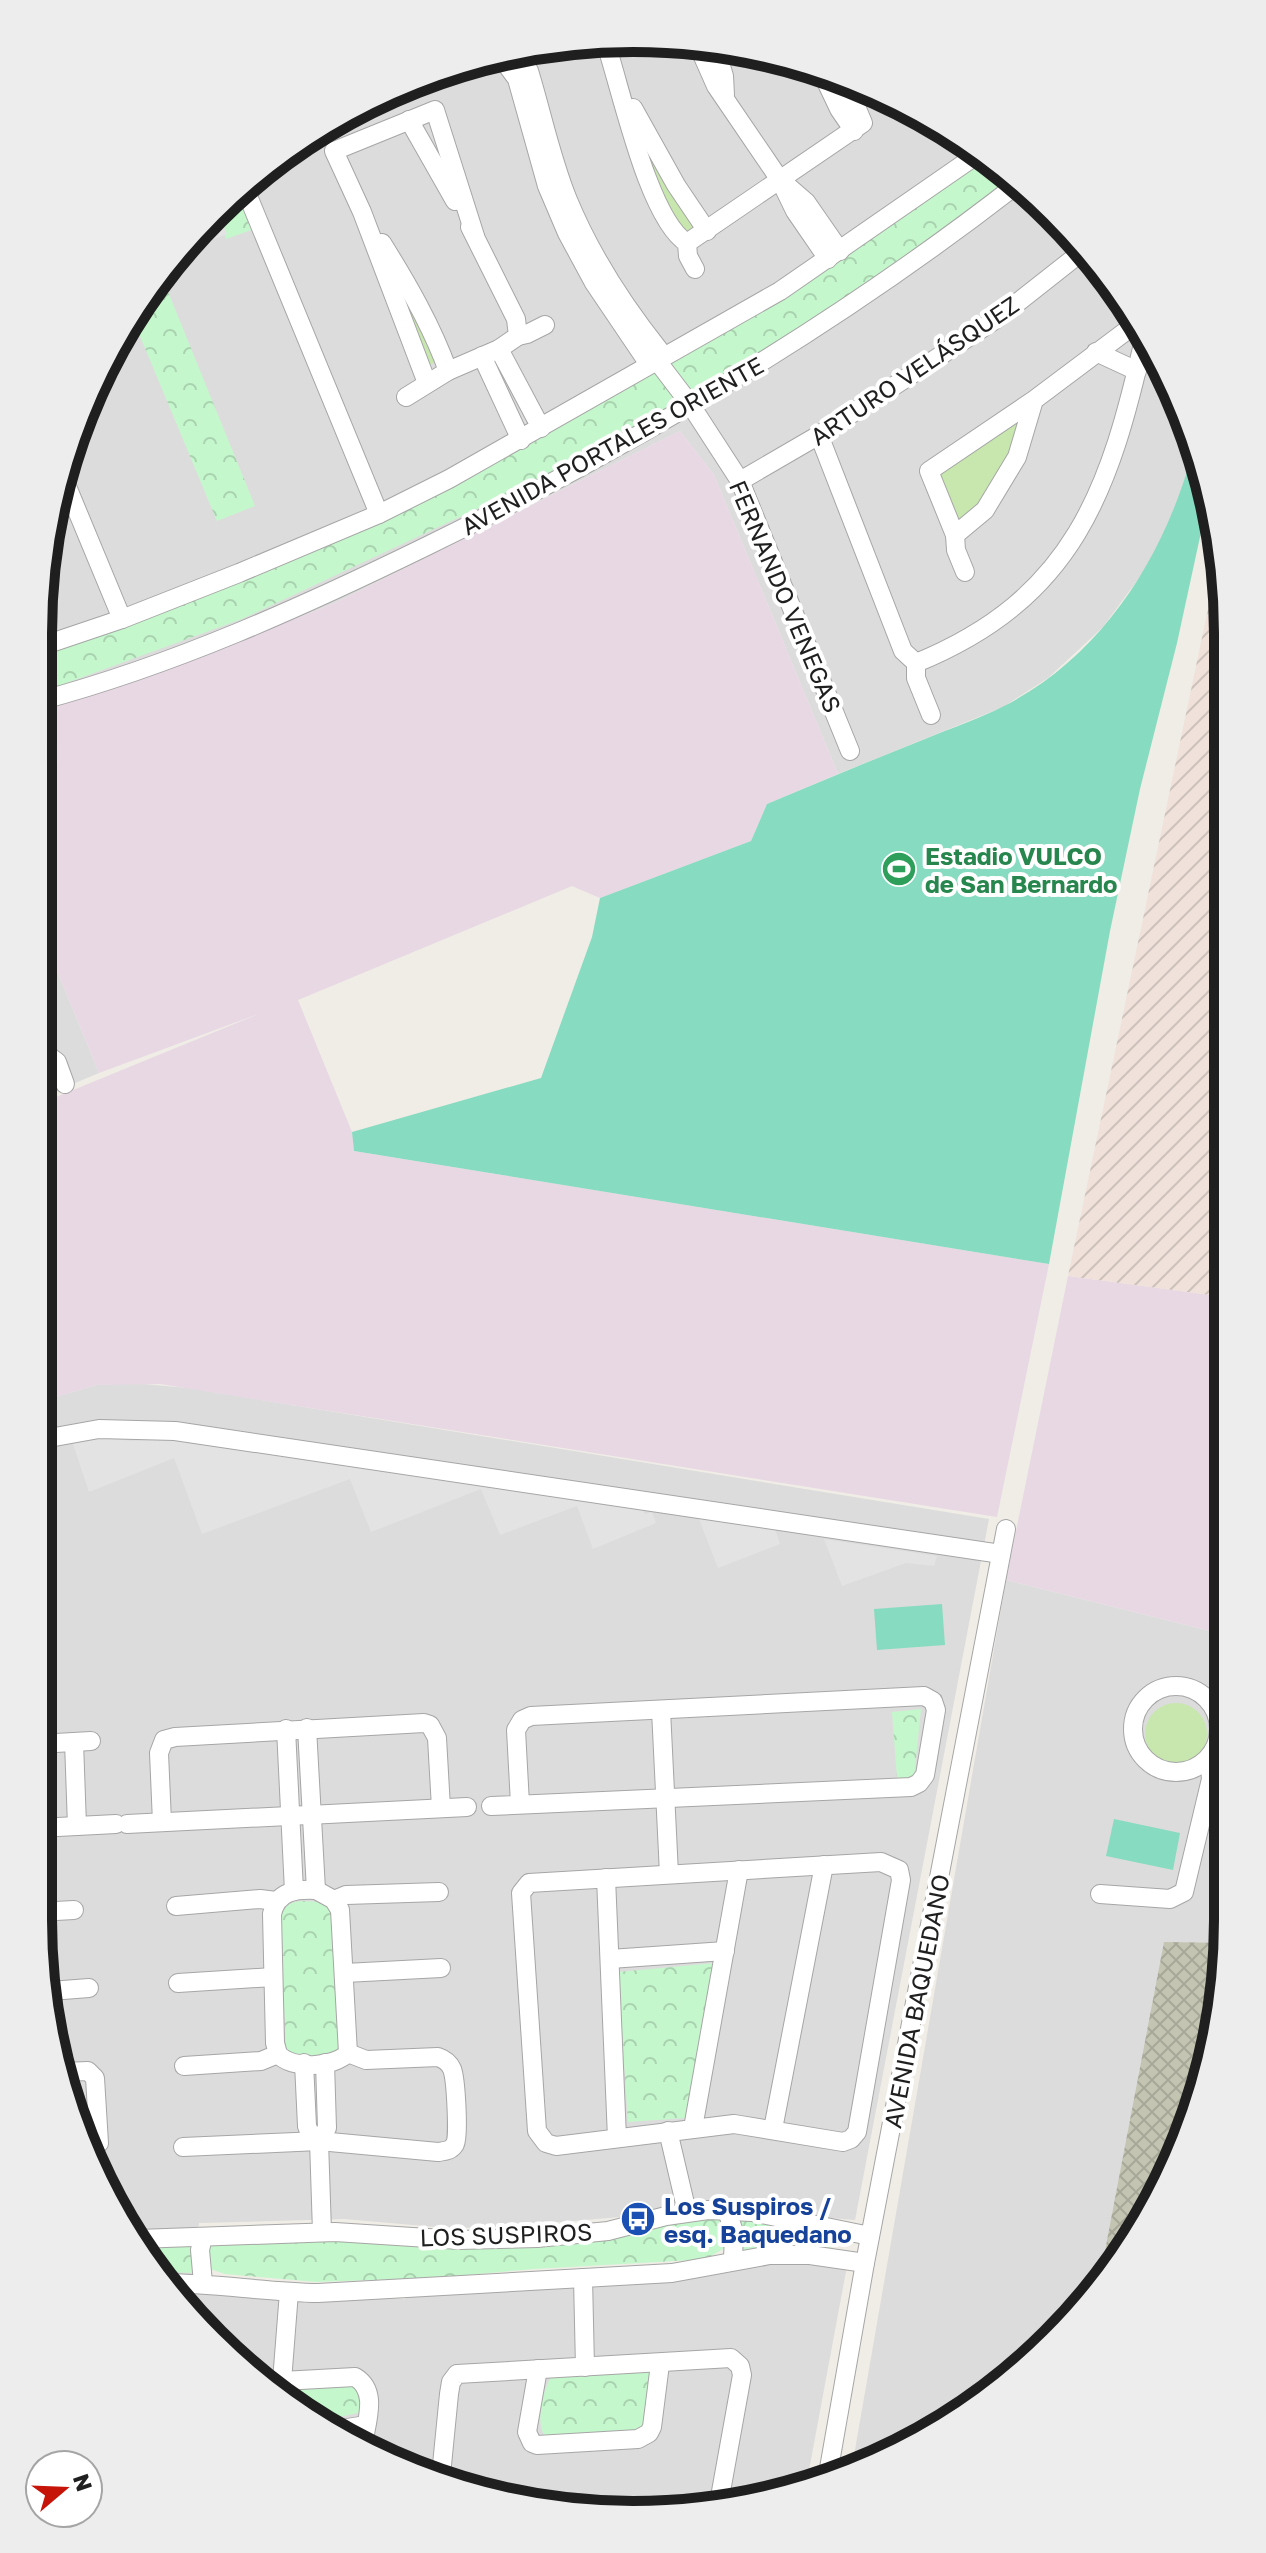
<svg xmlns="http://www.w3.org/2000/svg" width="1266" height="2553" font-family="'Golos Text',sans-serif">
<defs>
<pattern id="military-furrows" width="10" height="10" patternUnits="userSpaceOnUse" patternTransform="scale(2)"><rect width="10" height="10" fill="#f0e1da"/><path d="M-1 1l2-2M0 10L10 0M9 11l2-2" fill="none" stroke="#cdc1bb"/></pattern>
<pattern id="construction-cross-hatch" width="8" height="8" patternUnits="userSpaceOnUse" patternTransform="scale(2)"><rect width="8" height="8" fill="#c3c4b1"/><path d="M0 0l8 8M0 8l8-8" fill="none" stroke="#a7a898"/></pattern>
<pattern id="park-crowns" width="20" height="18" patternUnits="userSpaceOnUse" patternTransform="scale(2)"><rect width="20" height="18" fill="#c5f7cc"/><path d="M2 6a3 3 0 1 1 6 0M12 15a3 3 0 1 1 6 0" fill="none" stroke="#a9d3af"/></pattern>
</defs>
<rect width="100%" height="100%" fill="#efede6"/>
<g fill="#dddcdc">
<path d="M 671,39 L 787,58 L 896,99 L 1025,185 L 1127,302 L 1183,406 L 1198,463 L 1190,462 L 1172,518 L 1144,571 L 1103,627 L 1048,678 L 1003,707 L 838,774 L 714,475 L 680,431 L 335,603 L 189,660 L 39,713 L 39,595 L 58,479 L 99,370 L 161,271 L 240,186 L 335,118 L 441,70 L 555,43 Z"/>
<path d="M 39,927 L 99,1073 L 39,1098 Z"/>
<path d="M 132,1383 L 188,1388 L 989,1519 L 855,2220 L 676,2206 L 620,2217 L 502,2227 L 447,2228 L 344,2219 L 199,2223 L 189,2293 L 405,2299 L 404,2284 L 688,2266 L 763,2249 L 847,2266 L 807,2481 L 711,2510 L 516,2503 L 335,2435 L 240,2367 L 161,2283 L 70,2112 L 38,1920 L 38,1402 L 96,1385 Z"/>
<path d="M 1006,1580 L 1226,1635 L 1227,1958 L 1208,2074 L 1167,2183 L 1054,2340 L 897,2453 L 852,2467 Z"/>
</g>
<g fill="#e8d8e4">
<path d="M 680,431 L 714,475 L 838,774 L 767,804 L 751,841 L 600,898 L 572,886 L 298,1000 L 352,1132 L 354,1151 L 1049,1264 L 997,1517 L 160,1384 L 96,1385 L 39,1402 L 39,1104 L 261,1013 L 99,1073 L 39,927 L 39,713 L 189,660 L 335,603 Z"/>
<path d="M 1068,1276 L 1225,1297 L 1226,1635 L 1006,1580 Z"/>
</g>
<path fill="url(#military-furrows)" d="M 1221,547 L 1223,556 L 1225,1297 L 1068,1276 Z"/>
<path fill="url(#construction-cross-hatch)" d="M 1164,1942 L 1227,1943 L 1227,1958 L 1208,2074 L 1167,2183 L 1100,2277 Z"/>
<g fill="#c7e7ae">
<path d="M 630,126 L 695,227 L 680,236 Z"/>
<path d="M 391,270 L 440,360 L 427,366 Z"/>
<path d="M 1024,414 C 1011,462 995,492 959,526 L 938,474 Z"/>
<circle cx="1176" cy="1734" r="31"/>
</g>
<g fill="url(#park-crowns)">
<path d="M 979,155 L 1014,178 L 941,231 L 739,370 L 577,462 L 242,619 L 39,693 L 39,654 L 243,578 L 649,372 Z"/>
<path d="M 238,189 L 254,229 L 226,239 L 217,211 Z"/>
<path d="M 160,272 L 255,506 L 217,521 L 132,317 Z"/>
<path d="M 921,1709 L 914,1778 L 897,1778 L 892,1712 Z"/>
<path d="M 301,1901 L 321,1902 L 331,1907 L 339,2050 C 326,2061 302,2058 287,2051 L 286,2047 L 280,1923 C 282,1908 285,1903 301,1901 Z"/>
<path d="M 715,1963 L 686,2118 L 628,2122 L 618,1972 Z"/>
<path d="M 715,2216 L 723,2221 L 727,2243 L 723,2249 L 711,2256 L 693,2260 L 535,2269 L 431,2278 L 316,2282 L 225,2274 L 210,2269 L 207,2252 L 211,2245 L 274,2237 L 495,2247 Z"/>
<path d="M 740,2216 L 808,2230 L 832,2239 L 835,2246 C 808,2256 774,2240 741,2251 Z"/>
<path d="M 198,2243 L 196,2273 L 156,2272 L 142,2246 Z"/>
<path d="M 648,2371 L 651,2374 L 644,2427 L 637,2432 L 545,2436 C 535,2424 543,2388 552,2376 Z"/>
<path d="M 353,2385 L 359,2393 L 362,2412 L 317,2422 L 266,2386 Z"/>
</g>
<g fill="#87dbc0">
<path d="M 1190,461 L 1198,463 L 1208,500 L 1177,643 L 1140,789 L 1110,931 L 1049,1264 L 354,1151 L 352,1132 L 541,1078 L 592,937 L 600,898 L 751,841 L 767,804 C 819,782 872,760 925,739 C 951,728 979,719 1004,706 C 1100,657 1161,562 1190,461 Z"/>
<path d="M 942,1604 L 945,1645 L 877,1650 L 874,1609 Z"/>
<path d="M 1114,1819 L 1180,1833 L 1173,1870 L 1106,1856 Z"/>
</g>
<g fill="#e3e3e3">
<path d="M 217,211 L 227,234 L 177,254 Z"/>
<path d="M 94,1437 L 133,1441 L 174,1439 L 642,1508 L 645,1514 L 652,1512 L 656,1523 L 593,1549 L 577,1506 L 500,1535 L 481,1489 L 371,1532 L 350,1479 L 202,1534 L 174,1458 L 89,1492 L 72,1441 Z"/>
<path d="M 711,1516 L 774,1526 L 780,1544 L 718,1568 L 699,1519 Z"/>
<path d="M 824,1539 L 937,1556 L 934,1566 L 906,1563 L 842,1586 Z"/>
</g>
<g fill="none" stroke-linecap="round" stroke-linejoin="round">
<g stroke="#a6a6a6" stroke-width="20">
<g id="minor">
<path d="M 605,41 C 621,88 648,219 687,243 L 688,256 L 695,269"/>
<path d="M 697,43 L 716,86 L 780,180 L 795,211 L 828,259"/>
<path d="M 715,46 L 724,76 L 725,95"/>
<path d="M 518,52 L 529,71 C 542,113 551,159 568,200 C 590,253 624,306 660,351 L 658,362"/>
<path d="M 500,56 L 517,79 L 547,186 L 567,233 L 594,283 L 646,360 L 658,362 L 690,404 L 740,481 L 850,751"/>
<path d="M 821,71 L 839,109 L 854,131"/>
<path d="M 633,108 L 676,185 L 707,231"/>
<path d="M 409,120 L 455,201"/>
<path d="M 783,182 L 806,202 L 840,251"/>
<path d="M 243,184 L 379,514"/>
<path d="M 382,243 C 407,283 432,326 448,371"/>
<path d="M 687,243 L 863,123 L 845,80"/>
<path d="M 518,336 L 527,334 L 545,325"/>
<path d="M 499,349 L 541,428"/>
<path d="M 1096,352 L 1137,371"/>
<path d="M 482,356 L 521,440"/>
<path d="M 427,383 L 362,212 L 334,151 L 435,110 L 475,236"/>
<path d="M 406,397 L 448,371 L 499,349 L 518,336 L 516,319 L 470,227"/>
<path d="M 1034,400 L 1017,457 L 985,510 L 955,535 L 929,471 L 1034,400 L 1138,322"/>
<path d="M 819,435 L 903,651 L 916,663"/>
<path d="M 61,472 L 122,619"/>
<path d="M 740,481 L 819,435 L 998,318 L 1083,251"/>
<path d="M 955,535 L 956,550 L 965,572"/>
<path d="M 39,647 L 122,619 L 239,573 L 379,514 L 449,479 L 780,291 L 978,154"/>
<path d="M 916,663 C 1075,598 1110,490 1145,335"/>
<path d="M 916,663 L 916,678 L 931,715"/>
<path d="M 39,701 C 174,665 302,607 427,546 C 636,444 837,325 1020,182"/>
<path d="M 39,1037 L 45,1053 L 57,1062 L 65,1084"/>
<path d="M 38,1440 L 99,1429 L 175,1431 L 1001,1554"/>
<circle cx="1176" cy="1729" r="43"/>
<path d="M 661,1710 L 669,1874"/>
<path d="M 307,1728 L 316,1890"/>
<path d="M 286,1729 L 294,1891"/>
<path d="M 74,1742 L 77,1826"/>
<path d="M 38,1744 L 91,1741"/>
<path d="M 491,1806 L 911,1787 L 919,1783 L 925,1775 L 936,1710 L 933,1701 L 924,1696 L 531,1716 L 522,1720 L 516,1730 L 520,1804"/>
<path d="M 162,1822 L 159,1753 L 164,1740 L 175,1737 L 424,1723 L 430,1725 L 437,1738 L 441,1808"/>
<path d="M 127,1824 L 467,1807"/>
<path d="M 38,1828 L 116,1824"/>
<path d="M 881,1862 L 899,1870 L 901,1880 L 857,2132 L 851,2139 L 843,2142 L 734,2124 L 556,2146 L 546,2143 L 537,2131 L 521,1893 L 529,1883 Z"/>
<path d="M 606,1878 L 617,2138"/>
<path d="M 316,1890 L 334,1900 L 340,1910 L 348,2053 C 333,2068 292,2070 278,2054 L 275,2043 L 272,1914 C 277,1891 296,1889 316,1890 Z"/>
<path d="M 1100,1894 L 1170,1899 L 1184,1892 L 1211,1779 L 1210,1768 L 1205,1762"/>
<path d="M 334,1900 L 346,1895 L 439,1892"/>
<path d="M 176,1906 L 260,1899 L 276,1901"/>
<path d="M 38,1912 L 74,1910"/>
<path d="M 610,1959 L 725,1951"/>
<path d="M 345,1973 L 441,1968"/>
<path d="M 178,1983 L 273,1977"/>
<path d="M 50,1991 L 89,1988"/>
<path d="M 304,2063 L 307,2126 L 310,2134 L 319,2141"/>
<path d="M 184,2066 L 261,2061 L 278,2054"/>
<path d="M 63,2072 L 88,2071 L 95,2078 L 99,2143 L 90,2150"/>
<path d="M 693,2128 L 739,1870"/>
<path d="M 773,2129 L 824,1865"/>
<path d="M 668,2131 L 687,2212"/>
<path d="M 183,2147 L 319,2141 L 438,2152 C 445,2151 451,2151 455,2144 C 459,2136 456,2079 452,2069 C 449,2062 444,2059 438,2057 L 366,2060 L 348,2053"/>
<path d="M 727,2211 L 734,2232 L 733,2260"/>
<path d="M 322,2232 L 319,2141 L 327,2128 L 325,2063"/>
<path d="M 203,2237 L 200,2250 L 203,2283"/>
<path d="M 138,2239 L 335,2232 L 459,2240 L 537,2238 L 608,2231 L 666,2216 L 708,2210 L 752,2212 L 870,2236"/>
<path d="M 583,2278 L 585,2367"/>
<path d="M 162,2283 C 214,2283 265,2292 318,2293 L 672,2273 L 770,2255 L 810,2255 L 865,2263"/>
<path d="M 538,2369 L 527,2432 L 532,2443 L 537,2445 L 638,2439 L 649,2433 L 652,2427 L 660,2364"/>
<path d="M 257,2379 L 282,2381 L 355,2377 C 379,2391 366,2422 363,2445"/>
<path d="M 282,2381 L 289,2292"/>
<path d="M 329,2431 L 366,2425"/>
<path d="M 828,2474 L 865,2263 L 1006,1529"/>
<path d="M 441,2475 L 449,2394 L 451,2382 L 457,2374 L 731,2358 L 740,2366 L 742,2375 L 720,2497 L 714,2509"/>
</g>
</g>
<use href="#minor" stroke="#fff" stroke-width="18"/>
</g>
<defs>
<g id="stadium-disc" transform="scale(1.8)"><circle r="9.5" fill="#2e9e5b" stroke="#fff"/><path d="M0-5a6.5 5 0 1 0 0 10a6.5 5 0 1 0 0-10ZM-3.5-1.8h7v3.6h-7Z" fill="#fff"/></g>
<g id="bus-disc" transform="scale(1.8)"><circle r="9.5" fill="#1a4fb4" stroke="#fff"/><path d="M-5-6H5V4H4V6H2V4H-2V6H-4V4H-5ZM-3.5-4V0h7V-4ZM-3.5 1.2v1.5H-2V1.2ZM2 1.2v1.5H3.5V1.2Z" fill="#fff"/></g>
</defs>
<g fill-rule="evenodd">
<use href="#stadium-disc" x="899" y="869"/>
<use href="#bus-disc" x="638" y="2219"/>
</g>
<g text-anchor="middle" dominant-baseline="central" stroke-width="8" stroke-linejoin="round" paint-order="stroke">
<g font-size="24" fill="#1f1f1f" stroke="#fff">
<text transform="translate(914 370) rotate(-34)">ARTURO VELÁSQUEZ</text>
<text transform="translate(612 445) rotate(-29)">AVENIDA PORTALES ORIENTE</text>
<text transform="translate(786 596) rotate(67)">FERNANDO VENEGAS</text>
<text transform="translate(916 2001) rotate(-79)">AVENIDA BAQUEDANO</text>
<text transform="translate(506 2234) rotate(-2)">LOS SUSPIROS</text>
</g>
<g font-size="24" font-weight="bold" fill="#27864d" stroke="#fff" text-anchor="start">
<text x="925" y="855">Estadio VULCO<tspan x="925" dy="28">de San Bernardo</tspan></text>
</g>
<g font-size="24" font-weight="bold" fill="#164399" stroke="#fff" text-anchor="start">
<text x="664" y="2205">Los Suspiros /<tspan x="664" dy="28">esq. Baquedano</tspan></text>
</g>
</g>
<path d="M0 0H1266V2553H0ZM633 52H633A581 581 0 0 1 1214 633V1920A581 581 0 0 1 633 2501H633A581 581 0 0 1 52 1920V633A581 581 0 0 1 633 52Z" fill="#ededed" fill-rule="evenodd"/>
<path fill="none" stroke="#1f1f1f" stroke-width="10" d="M633 52H633A581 581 0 0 1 1214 633V1920A581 581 0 0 1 633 2501H633A581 581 0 0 1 52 1920V633A581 581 0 0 1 633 52Z"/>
<g transform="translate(64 2489) rotate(71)"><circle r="38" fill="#ffffff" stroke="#a5a5a5" stroke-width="2"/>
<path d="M0-6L14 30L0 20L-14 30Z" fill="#c61409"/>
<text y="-12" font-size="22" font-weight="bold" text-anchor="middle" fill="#1f1f1f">N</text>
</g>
</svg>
